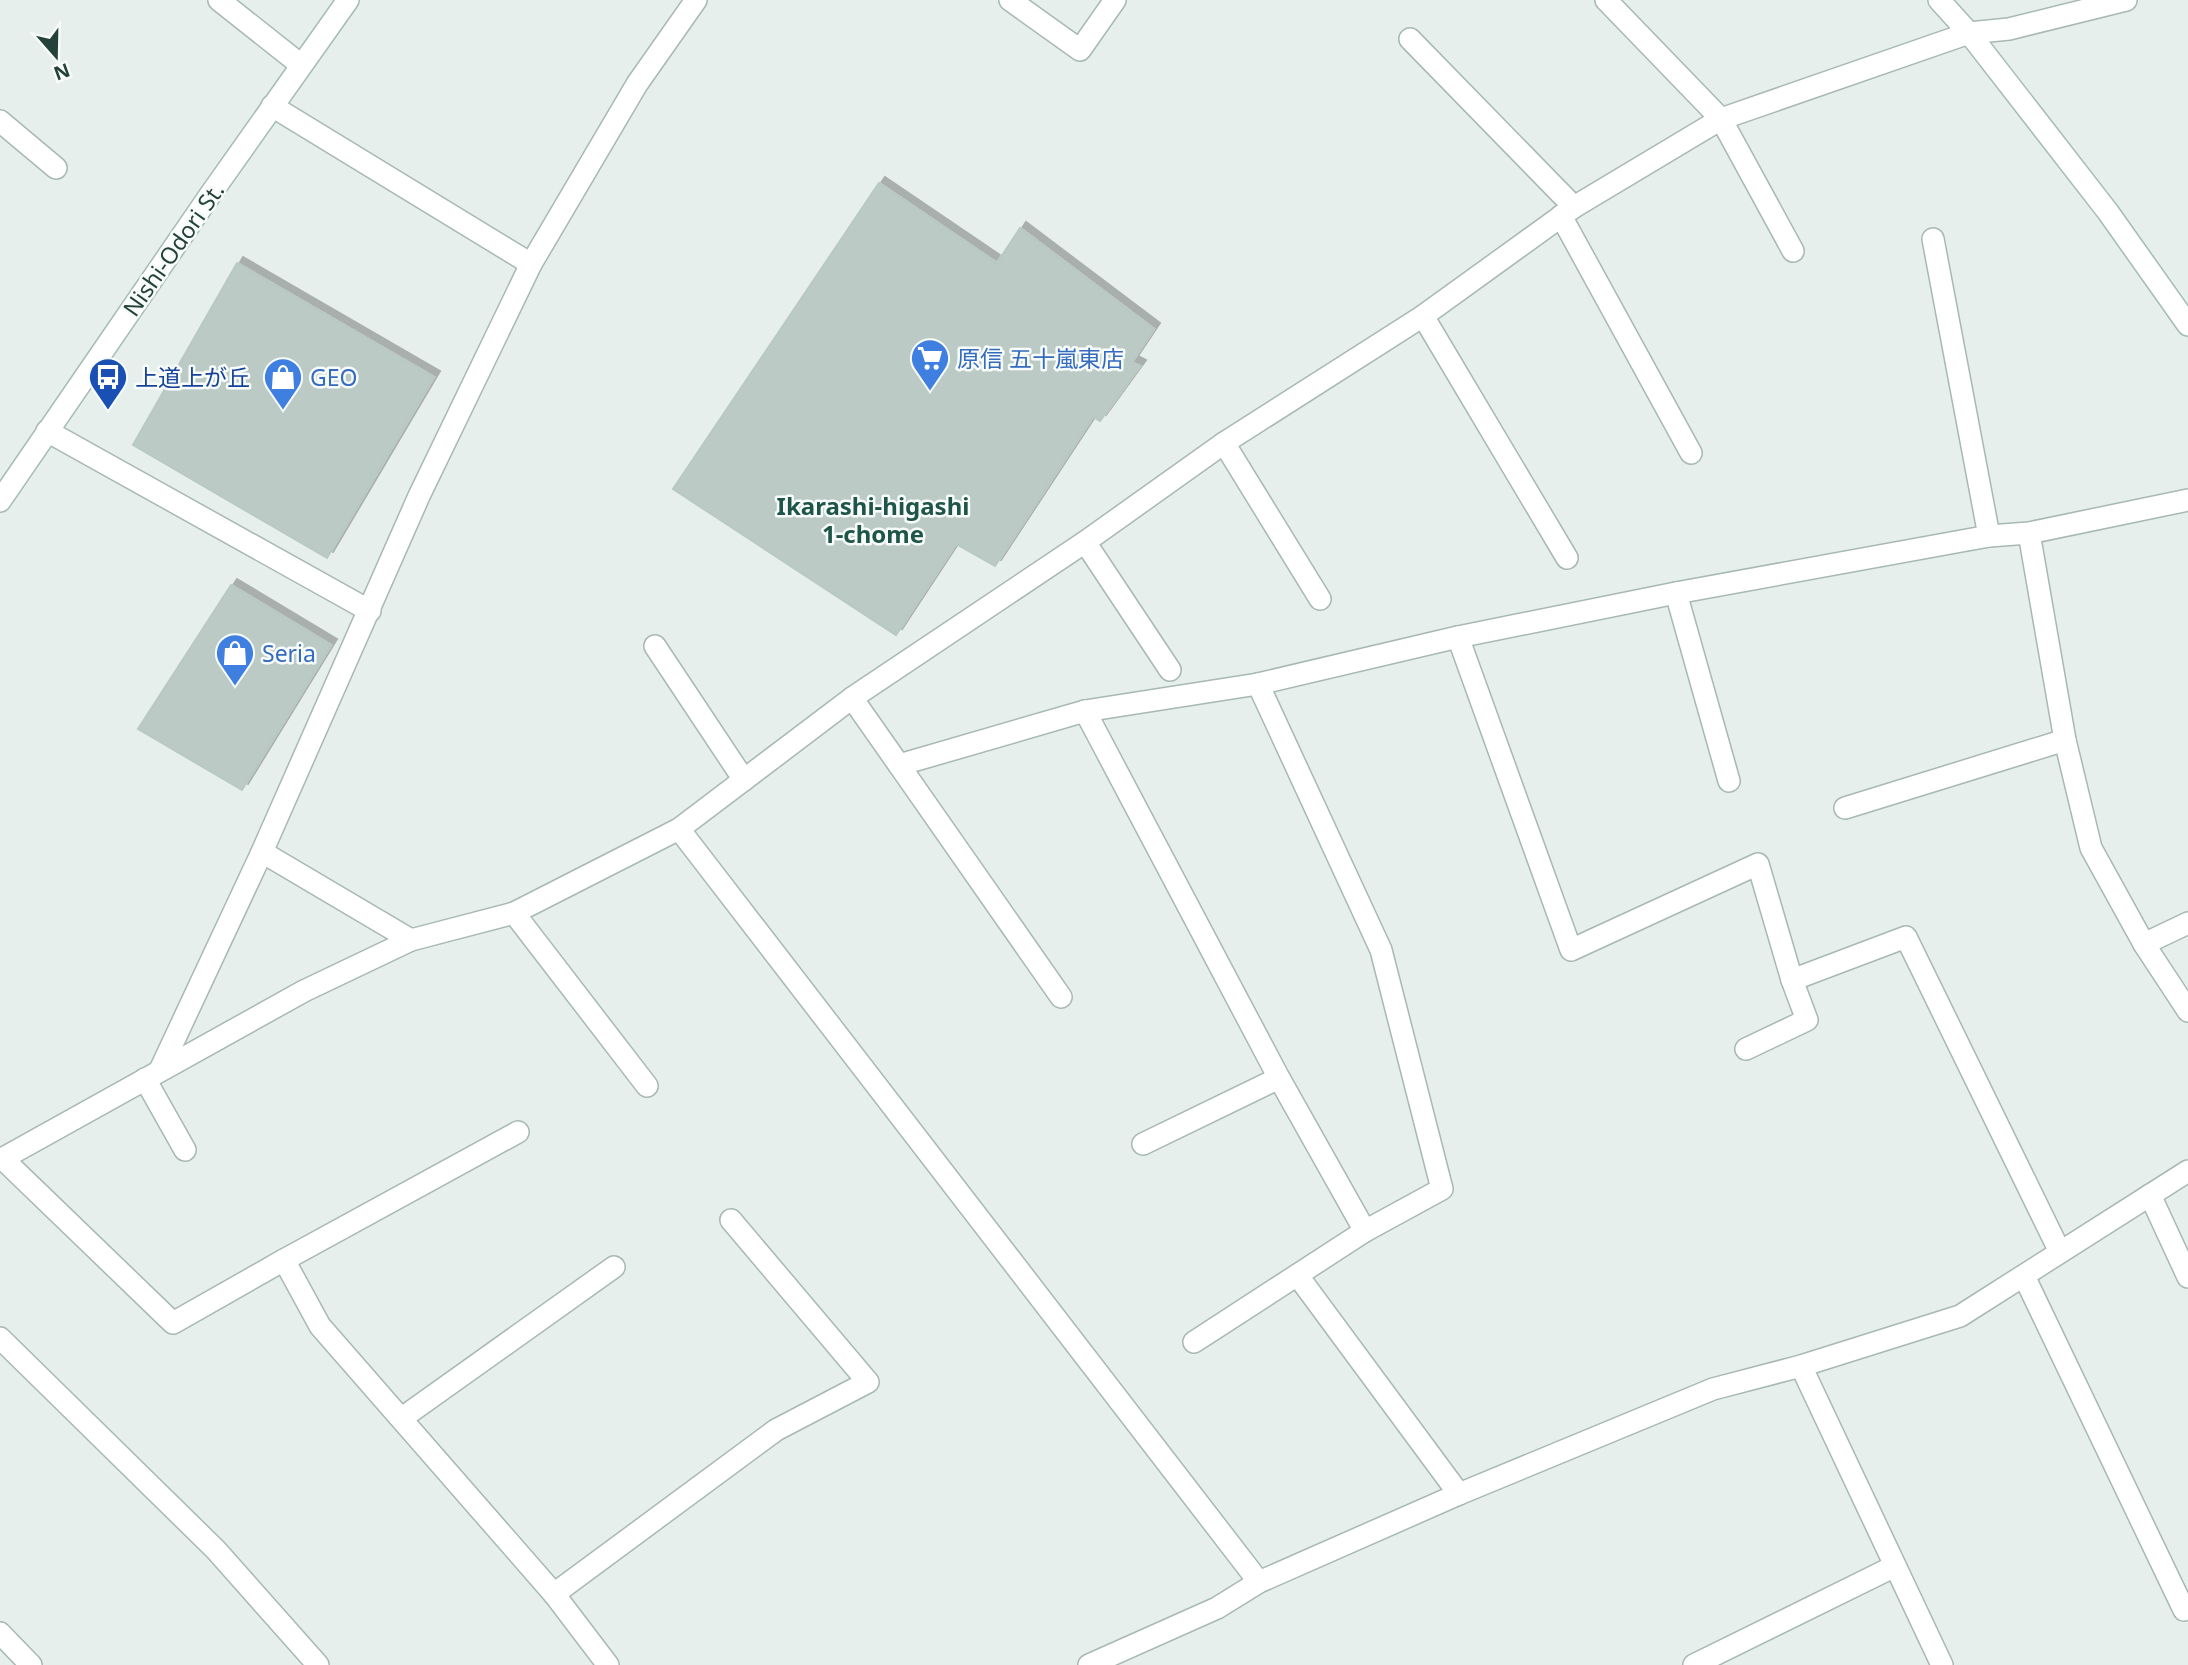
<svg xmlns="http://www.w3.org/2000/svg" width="2188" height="1665" font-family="'Noto Sans','Noto Sans JP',sans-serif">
<defs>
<filter id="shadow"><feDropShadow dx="6" dy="-6" stdDeviation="0" flood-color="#0004"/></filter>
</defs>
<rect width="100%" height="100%" fill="#e6efeb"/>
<g fill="#bbcac4" stroke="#b8c9c2" stroke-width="2" filter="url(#shadow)">
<path d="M 879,183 L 997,263 L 1020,228 L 1154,329 L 1132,362 L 1140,366 L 1100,421 L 1093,417 L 995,566 L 956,544 L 896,635 L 673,489 Z"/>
<path d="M 237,263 L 434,377 L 327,558 L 133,445 Z"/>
<path d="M 231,585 L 331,645 L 242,790 L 138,729 Z"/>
</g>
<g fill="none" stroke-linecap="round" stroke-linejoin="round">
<g stroke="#a8b8b2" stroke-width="24">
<g id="street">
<path d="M 219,0 L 301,65"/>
<path d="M 1010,0 L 1080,50 L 1115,0"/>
<path d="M 1606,0 L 1721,119 L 1793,251"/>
<path d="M 1410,39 L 1574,207"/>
<path d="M 272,106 L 531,264"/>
<path d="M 0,121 L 56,168"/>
<path d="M 1561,216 L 1691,453"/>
<path d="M 1933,239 L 1989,536"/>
<path d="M 1423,316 L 1567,558"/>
<path d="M 47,431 L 370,611"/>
<path d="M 1224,443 L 1320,599"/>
<path d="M 2029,533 L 2065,740 L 2091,848 L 2144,944 L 2188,1011"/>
<path d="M 1085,542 L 1170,670"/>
<path d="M 1676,593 L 1729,781"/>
<path d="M 1458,637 L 1571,950 L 1758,864 L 1792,980 L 1807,1020 L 1746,1049"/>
<path d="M 655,646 L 744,780"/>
<path d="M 852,698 L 899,765 L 1085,711 L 1258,684 L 1458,637 L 1676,593 L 1989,536 L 2029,533 L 2188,500"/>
<path d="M 1085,711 L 1279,1078 L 1365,1231"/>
<path d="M 899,765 L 1061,997"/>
<path d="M 1845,808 L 2065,740"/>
<path d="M 679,829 L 1259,1582"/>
<path d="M 262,852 L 411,940"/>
<path d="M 514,913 L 647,1086"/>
<path d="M 2144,944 L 2188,923"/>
<path d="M 1792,980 L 1906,937 L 2060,1252"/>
<path d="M 160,1070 L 262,852 L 419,496 L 531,264 L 637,84 L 696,0"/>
<path d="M 145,1079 L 185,1150"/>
<path d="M 1143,1144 L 1279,1078"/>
<path d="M 3,1159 L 173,1323 L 284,1260 L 320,1326 L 554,1594 L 608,1665"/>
<path d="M 0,1160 L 304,991 L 411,940 L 514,913 L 679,829 L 852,698 L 1085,542 L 1224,443 L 1423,316 L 1574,207 L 1721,119 L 1969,33 L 2009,29 L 2126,0"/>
<path d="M 2150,1195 L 2188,1277"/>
<path d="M 284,1260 L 518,1132"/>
<path d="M 1298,1276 L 1459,1494"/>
<path d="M 2024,1276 L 2184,1610"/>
<path d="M 0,1338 L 216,1550 L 318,1665"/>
<path d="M 1194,1342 L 1365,1231 L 1442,1189 L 1381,950 L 1258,684"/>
<path d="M 1801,1366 L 1942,1665"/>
<path d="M 402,1418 L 614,1267"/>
<path d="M 554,1594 L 776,1430 L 868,1382 L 731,1220"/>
<path d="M 0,1633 L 31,1665"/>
<path d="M 1089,1665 L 1217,1608 L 1259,1582 L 1459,1494 L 1713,1389 L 1801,1366 L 1960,1316 L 2188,1171"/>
<path d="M 1694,1665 L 1895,1566"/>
</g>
</g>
<g stroke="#a4bbb3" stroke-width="24">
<g id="secondary">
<path d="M 1939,0 L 1969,33 L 2108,212 L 2188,325"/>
<path d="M 0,501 L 210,195 L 348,0"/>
</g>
</g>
<use href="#street" stroke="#fff" stroke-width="21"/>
<use href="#secondary" stroke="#fff" stroke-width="21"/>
</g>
<defs>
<g id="supermarket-pin" transform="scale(2.0125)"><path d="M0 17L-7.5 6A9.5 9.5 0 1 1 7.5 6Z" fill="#3f7fe0" stroke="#f7fbf9"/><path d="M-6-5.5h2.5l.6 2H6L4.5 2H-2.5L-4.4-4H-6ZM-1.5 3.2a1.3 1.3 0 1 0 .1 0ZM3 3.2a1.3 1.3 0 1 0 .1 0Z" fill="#fff"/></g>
<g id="bus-pin" transform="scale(2.0125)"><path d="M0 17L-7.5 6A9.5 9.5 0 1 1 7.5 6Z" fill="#1a4fb4" stroke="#f7fbf9"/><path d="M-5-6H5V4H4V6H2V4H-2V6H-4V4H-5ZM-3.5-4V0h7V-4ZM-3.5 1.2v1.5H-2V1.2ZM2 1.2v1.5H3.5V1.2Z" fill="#fff"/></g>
<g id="shop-pin" transform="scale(2.0125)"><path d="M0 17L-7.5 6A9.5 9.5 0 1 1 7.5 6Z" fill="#3f7fe0" stroke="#f7fbf9"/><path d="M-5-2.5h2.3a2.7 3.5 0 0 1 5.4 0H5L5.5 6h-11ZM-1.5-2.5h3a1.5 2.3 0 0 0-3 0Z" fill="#fff"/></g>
</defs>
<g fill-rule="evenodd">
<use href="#supermarket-pin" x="930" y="358"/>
<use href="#bus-pin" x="108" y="377"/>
<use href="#shop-pin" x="283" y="377"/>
<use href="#shop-pin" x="235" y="653"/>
</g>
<g text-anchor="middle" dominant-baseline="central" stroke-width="5" stroke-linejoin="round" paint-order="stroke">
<g font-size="23" fill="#24423a" stroke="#f7fbf9">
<text transform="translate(173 249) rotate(-55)">Nishi-Odori St.</text>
</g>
<g font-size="23" fill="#366cbe" stroke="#f7fbf9" text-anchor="start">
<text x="957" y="358">原信 五十嵐東店</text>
<text x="310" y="377">GEO</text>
<text x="262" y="653">Seria</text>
</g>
<g font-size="23" fill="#164399" stroke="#f7fbf9" text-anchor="start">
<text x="135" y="377">上道上が丘</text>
</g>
<g font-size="24" font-weight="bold" fill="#1f5548" stroke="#f7fbf9">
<text x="873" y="505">Ikarashi-higashi<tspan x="873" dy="28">1-chome</tspan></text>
</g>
</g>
<g transform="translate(56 56) rotate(160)" stroke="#f7fbf9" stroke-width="5" paint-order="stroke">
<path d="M0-5L12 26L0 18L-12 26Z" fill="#24423a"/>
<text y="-10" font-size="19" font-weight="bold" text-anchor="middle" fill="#24423a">N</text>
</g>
</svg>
